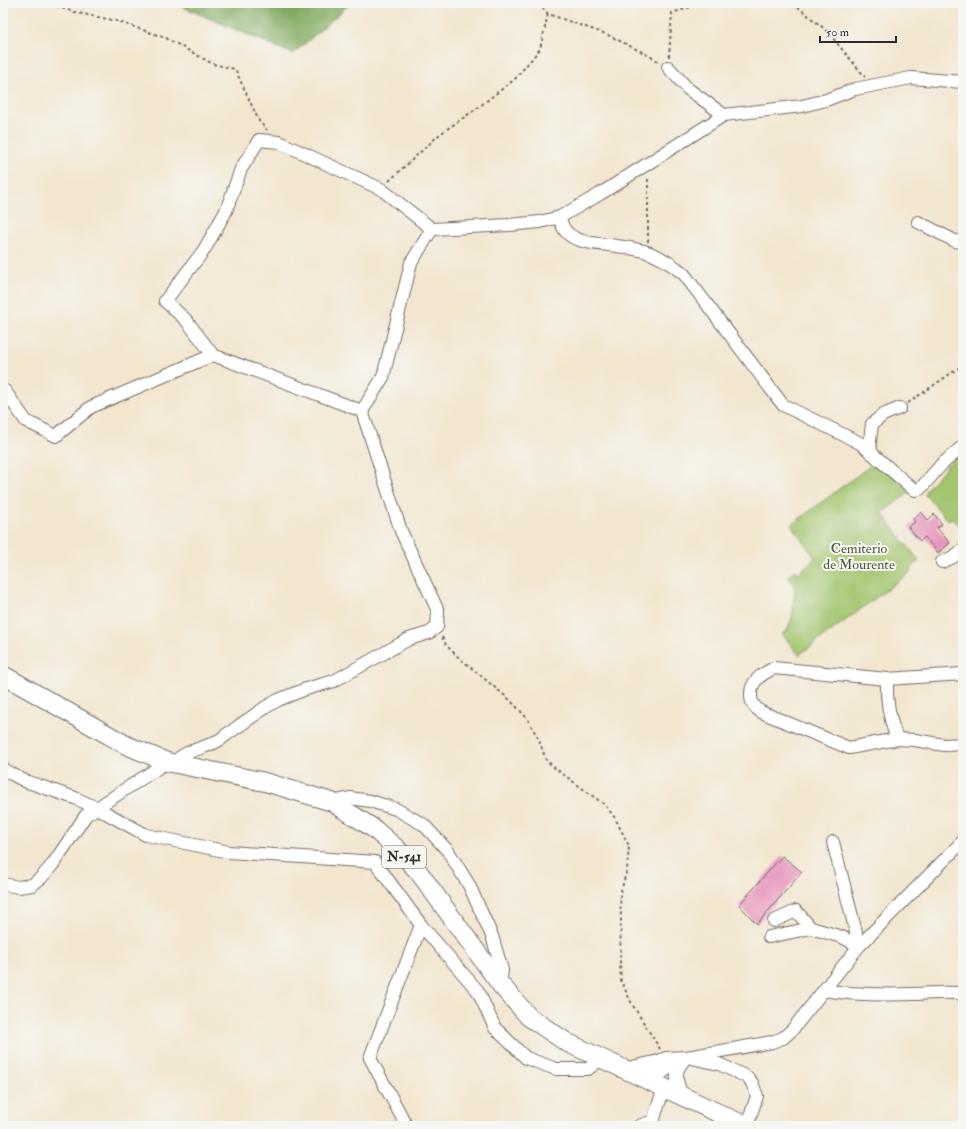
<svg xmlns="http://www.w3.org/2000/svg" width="966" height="1129" font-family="'IM FELL Double Pica',serif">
<rect width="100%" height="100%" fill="#f6f6f2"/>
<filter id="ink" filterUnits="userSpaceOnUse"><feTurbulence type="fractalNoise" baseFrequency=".025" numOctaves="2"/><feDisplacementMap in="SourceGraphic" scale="8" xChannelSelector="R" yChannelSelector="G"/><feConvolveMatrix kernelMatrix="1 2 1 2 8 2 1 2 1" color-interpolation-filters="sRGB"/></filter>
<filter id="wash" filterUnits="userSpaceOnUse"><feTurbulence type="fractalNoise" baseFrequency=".012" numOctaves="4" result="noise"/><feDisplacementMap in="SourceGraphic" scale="16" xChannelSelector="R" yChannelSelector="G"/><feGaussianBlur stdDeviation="0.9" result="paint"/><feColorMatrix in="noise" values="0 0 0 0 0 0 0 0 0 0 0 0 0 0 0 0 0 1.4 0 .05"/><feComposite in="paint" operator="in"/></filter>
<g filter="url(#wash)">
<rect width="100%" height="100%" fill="#f2e6cf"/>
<g fill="#a3c56e" stroke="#67784c">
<path d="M 963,448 L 963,523 L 960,526 L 954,520 L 950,518 L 949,521 L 925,495 L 926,490 Z"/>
<path d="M 875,462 L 911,491 L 882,513 L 919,561 L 911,569 L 912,571 L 799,655 L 782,634 L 787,631 L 792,617 L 795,588 L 788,576 L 796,570 L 798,573 L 815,558 L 791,525 Z"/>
</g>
<path fill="#82aa61" stroke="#566a46" d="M 173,3 L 351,3 L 293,54 Z"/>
<g id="blocks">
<g fill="#e797be">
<path d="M 921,512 L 928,520 L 934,514 L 942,524 L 937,528 L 950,543 L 938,553 L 925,537 L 920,541 L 908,527 L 915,522 L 913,519 Z"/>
<path d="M 782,856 L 802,872 L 757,924 L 739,905 Z"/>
</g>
</g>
</g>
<g filter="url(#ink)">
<use href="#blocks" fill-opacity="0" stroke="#716c64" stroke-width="1"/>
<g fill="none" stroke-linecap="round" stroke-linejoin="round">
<g stroke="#716c64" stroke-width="14">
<g id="minor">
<path d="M 668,67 L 688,89 L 724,115"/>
<path d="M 560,217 C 563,245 596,243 617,246 C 626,247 636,249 644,251 C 660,256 672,264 684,274 L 783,405 L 860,443 L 913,489 L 916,490 L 920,489 L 941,465 L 963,446"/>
<path d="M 918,222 L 955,241 L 963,242"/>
<path d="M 213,355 L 186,320 L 165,301 L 204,250 L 226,211 L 241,169 L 259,140 L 279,142 L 381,189 L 432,229"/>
<path d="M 3,392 L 5,391 L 26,421 L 56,436 L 91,407 L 213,355 L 362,411"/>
<path d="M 871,453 L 870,441 L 872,424 L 883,415 L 900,408"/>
<path d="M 942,562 L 953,557 L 963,550"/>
<path d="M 963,674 L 887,679 L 774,668 C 762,674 750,681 751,696 C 751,699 752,703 754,705 C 755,708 759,710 761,712 L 849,748 L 897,739 L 915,740 L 944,745 L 963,744"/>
<path d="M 887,679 C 886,698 890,721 897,739"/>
<path d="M 174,763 C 187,747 212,749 226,735 L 266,707 L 278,700 L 306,689 L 334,681 L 409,639 L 429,633 L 437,627 L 438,611 L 401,531 L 362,411 L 383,377 L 411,263 L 432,229 L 509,225 L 540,222 L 560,217 L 600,194 L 724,115 L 802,106 L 826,100 L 855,89 L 911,78 L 963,82"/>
<path d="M 3,768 L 6,771 L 25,781 L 75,798 L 97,808 L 146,835 L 229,852 L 375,862 L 421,925 L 478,991 L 495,1028 L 526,1058 L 556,1069 L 588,1069 L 601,1059"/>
<path d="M 332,802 L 350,798 L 370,801 L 396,809 L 424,825 L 448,851 L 469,885 L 492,936 L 502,970 L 500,984"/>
<path d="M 833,842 L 856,932 L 855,943"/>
<path d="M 3,884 L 18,887 L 32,885 L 42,877 L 53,864 L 86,815 L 167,762"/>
<path d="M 774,921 L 796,911 L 811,928"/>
<path d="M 769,937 L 811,928 L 842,937 L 859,946"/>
<path d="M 824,990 C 853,995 884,995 914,994 C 930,994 947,991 963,994"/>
<path d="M 623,1069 L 659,1061"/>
<path d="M 645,1079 L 659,1061 L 666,1058 L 687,1057 L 772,1042 L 783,1038 L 792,1030 L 859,946 L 963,841"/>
<path d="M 651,1082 L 673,1064 L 687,1057 L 719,1064 L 747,1077 L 752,1083 L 757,1096 L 747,1126"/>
<path d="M 682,1097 C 677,1080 672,1073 685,1059"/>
<path d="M 405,1126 L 404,1121 L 370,1058 L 421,925"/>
<path d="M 639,1126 L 653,1121 L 664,1088"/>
</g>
</g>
<g stroke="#716c64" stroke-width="20">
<path id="highway" d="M 3,675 L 126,745 L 167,762 L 265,782 L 332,802 L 373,828 L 396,848 L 418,871 L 500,984 L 529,1017 L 566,1042 L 746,1126"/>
</g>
<g stroke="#716c64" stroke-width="2" stroke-dasharray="3 3" stroke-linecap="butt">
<path d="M 45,3 L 78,13 L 117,21 L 166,38 L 213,64 L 235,69 L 259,121 L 267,130"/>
<path d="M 538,3 L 548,14 L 606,34 L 640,51 L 660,62"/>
<path d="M 793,3 L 827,31 L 865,77"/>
<path d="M 669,57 L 672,13 L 703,3"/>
<path d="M 389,181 L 440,134 L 476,109 L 515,79 L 540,49 L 548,14"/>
<path d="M 648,242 L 648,177"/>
<path d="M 908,403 L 963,365"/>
<path d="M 442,637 L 446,645 L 457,656 L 510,700 L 527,718 L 539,740 L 546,760 L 556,769 L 605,805 L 615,818 L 629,846 L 627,870 L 620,894 L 621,918 L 620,964 L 621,981 L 632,1004 L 660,1049"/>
</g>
<use href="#minor" stroke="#fff" stroke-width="12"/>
<use href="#highway" stroke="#fff" stroke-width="18"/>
</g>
</g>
<g text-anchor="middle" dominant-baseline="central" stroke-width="4" stroke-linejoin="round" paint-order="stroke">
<rect fill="#f6f6f2" stroke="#686867" stroke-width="1" x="382" y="846" width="44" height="22" rx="3"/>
<g font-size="13" font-weight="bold" fill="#2b2b2b">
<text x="404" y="857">N-541</text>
</g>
<g font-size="14" fill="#4f593f" stroke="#f6f6f2">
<text x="859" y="548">Cemiterio<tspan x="859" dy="16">de Mourente</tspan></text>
</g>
</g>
<rect width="966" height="1129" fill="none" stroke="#f6f6f2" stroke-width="16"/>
<path d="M820 36v6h76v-6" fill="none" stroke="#2b2b2b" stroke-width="2"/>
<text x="826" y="36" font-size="12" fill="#2b2b2b" stroke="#f6f6f2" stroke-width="3" paint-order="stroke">50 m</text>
</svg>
